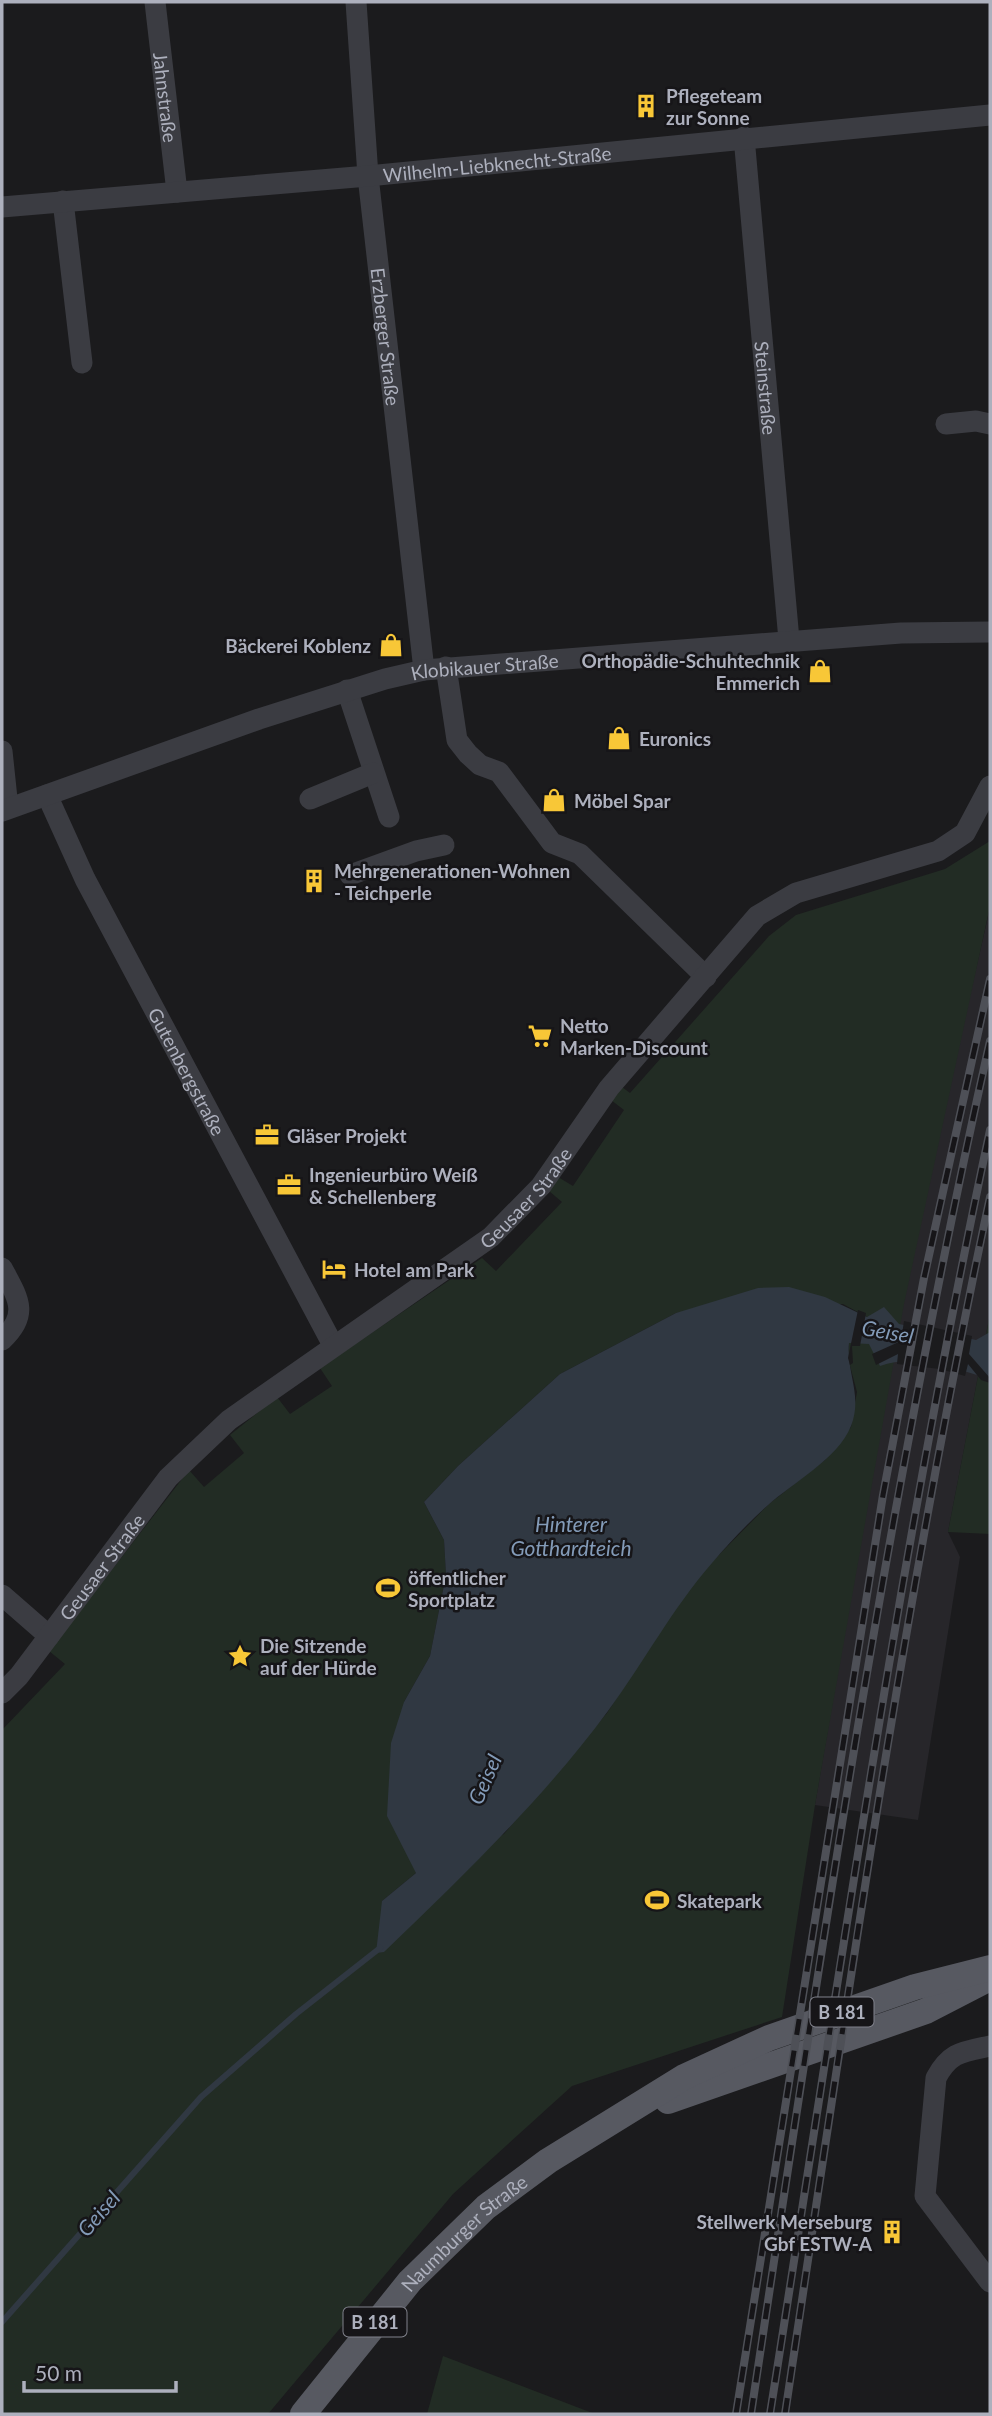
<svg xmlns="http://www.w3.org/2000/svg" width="992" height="2416" font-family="Lato,sans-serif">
<rect width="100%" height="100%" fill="#1b1b1d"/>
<path fill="#27262a" d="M 990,908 L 990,1314 L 948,1532 L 960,1557 L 918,1820 L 815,1805 L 889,1372 L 942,1117 Z"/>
<g fill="#222c24" fill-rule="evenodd">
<path d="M 990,841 L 990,906 L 904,1304 L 815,1805 L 782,2017 L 572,2086 L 453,2194 L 268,2414 L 2,2414 L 2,1730 L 65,1664 L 49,1651 L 189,1470 L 204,1487 L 244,1453 L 230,1435 L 277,1397 L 290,1414 L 332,1386 L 320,1368 L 482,1258 L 496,1271 L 562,1202 L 549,1191 L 558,1177 L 573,1186 L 624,1110 L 611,1100 L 622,1087 L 630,1093 L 769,936 L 796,915 L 945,869 ZM 843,1304 L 867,1317 L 849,1343 L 848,1358 L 857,1392 L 851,1427 L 825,1460 L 769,1504 L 711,1563 L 676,1606 L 607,1713 L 504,1834 L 382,1901 L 416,1873 L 404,1702 L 430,1656 L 446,1575 L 444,1540 L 424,1502 L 458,1466 L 560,1374 L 676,1313 Z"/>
<path d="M 990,1314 L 990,1534 L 948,1532 Z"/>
<path d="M 443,2356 L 595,2414 L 427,2414 Z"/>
</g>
<path fill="#303842" d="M 789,1287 L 825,1297 L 867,1317 L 884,1307 L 899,1324 L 976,1340 L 990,1332 L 990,1379 C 955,1369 916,1353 880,1366 L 869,1344 L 849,1343 C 846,1373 863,1395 851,1426 C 838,1459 792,1483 767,1506 C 747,1524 729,1543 712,1563 C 672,1609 644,1662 608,1711 C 543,1799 463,1876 384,1952 L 376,1953 L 382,1901 L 416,1873 L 387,1816 L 391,1743 L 404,1702 L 430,1656 L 446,1575 L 444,1540 L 424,1502 L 458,1466 L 560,1374 L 676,1313 L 758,1288 Z"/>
<g fill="#1b1b1d">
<path d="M 858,1310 L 866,1313 L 860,1346 L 852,1346 L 853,1363 L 850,1365 L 848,1358 Z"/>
<path d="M 904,1321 L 972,1336 L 969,1354 L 990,1378 L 990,1383 L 981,1380 L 968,1364 L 965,1376 L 940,1369 L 897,1364 L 898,1354 L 876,1365 L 872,1354 L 901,1341 Z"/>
</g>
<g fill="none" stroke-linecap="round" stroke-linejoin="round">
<path stroke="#303842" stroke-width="6" d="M 2,2322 L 201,2097 L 296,2014 L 380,1948"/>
<g stroke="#3b3c42" stroke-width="21">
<path id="s1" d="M 155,2 L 177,192"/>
<path id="s2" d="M 356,2 L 368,176 L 424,670"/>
<path id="s3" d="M 744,137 L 789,640"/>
<path d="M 63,201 L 82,363"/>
<path id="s4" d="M 2,207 L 368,176 L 990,115"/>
<path d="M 946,424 L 976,421 L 990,424"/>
<path d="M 446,667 L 457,740 L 468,754 L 480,765 L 499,772 L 552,843 L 580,854 L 706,977"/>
<path d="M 347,690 L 389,817"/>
<path d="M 2,751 L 8,808"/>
<path id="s5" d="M 47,795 L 85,879 L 333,1345"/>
<path d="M 310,799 L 373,773"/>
<path id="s6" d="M 2,811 L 259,719 L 385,679 L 424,670 L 901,633 L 990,632"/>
<path d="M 350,875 L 416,851 L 444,845"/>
<path d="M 2,1268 C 18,1298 30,1314 2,1340"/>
<path d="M 2,1595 L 49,1636"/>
<path id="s7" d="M 2,1693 L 19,1676 L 168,1478 L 229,1420 L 491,1237 L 541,1186 L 609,1088 L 757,916 L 796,893 L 938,851 L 965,833 L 990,786"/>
<path d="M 990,2046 C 962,2052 950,2052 936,2078 L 925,2196 L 990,2282"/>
</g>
<g stroke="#575961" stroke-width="26">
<path d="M 668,2101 L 926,2011 L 988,1979"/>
<path id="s8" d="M 303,2414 L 410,2281 L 486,2207 L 548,2161 L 684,2077 L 769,2038 L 915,1987 L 990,1968"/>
</g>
<g stroke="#4e5057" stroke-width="8">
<g id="rail">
<path d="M 736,2414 L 883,1495 L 924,1278 L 990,979"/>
<path d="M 751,2414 C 820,1955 888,1495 990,1041"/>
<path d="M 770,2414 C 838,1985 899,1555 990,1130"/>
<path d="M 785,2414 C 846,2007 904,1599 990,1197"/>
</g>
</g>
<use href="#rail" stroke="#161518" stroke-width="5" stroke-dasharray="16" stroke-linecap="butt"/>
</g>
<defs>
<g id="building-bare" transform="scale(1.89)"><path d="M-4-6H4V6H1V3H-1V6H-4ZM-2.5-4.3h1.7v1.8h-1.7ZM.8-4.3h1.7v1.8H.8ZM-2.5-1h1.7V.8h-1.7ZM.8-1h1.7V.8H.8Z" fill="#f8c737" stroke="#161518" stroke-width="2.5" paint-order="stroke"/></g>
<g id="shop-bare" transform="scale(1.89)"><path d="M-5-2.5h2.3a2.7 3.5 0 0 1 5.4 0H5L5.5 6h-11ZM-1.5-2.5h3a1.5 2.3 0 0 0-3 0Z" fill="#f8c737" stroke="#161518" stroke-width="2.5" paint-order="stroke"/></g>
<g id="supermarket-bare" transform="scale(1.89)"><path d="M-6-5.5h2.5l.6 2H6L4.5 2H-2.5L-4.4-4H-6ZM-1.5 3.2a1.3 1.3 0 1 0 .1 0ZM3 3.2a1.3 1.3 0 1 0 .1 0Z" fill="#f8c737" stroke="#161518" stroke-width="2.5" paint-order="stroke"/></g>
<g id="office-bare" transform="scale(1.89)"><path d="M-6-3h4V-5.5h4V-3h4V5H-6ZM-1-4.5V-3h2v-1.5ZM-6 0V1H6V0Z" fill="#f8c737" stroke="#161518" stroke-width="2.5" paint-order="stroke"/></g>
<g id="hotel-bare" transform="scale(1.89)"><path d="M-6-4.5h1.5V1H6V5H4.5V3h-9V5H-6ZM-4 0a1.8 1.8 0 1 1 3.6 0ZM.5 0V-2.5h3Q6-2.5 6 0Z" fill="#f8c737" stroke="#161518" stroke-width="2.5" paint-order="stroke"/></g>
<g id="stadium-bare" transform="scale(1.89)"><path d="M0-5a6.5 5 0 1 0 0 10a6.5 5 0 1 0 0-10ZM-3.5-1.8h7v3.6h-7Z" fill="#f8c737" stroke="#161518" stroke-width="2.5" paint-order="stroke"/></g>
<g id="sight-bare" transform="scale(1.89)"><path d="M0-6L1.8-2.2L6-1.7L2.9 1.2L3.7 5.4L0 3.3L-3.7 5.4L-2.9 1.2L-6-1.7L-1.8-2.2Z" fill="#f8c737" stroke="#161518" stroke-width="2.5" paint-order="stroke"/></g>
</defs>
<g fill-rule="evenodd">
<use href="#building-bare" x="646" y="106"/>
<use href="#shop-bare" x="391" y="645"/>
<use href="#shop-bare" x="820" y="671"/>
<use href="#shop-bare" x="619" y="738"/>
<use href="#shop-bare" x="554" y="800"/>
<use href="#building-bare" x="314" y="881"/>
<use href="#supermarket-bare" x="540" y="1036"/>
<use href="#office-bare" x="267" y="1135"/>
<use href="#office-bare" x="289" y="1185"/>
<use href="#hotel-bare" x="334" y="1269"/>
<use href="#stadium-bare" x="388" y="1588"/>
<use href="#sight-bare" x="240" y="1656"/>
<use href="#stadium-bare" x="657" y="1900"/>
<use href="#building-bare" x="892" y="2232"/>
</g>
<g text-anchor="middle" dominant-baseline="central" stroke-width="5" stroke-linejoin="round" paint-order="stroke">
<g fill="#161518" stroke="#80828c" stroke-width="2">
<rect x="810.5" y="1997.5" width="63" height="29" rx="5"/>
<rect x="343.5" y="2307.5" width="63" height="29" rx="5"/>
</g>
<g font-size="18" font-weight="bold" fill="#adb0bd">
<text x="842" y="2012">B 181</text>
<text x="375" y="2322">B 181</text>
</g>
<g font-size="19" font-weight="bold" fill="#adb0bd" stroke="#161518" text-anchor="start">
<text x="666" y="95">Pflegeteam<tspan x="666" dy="22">zur Sonne</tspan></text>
<text x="371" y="645" text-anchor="end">Bäckerei Koblenz</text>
<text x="800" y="660" text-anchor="end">Orthopädie-Schuhtechnik<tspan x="800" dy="22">Emmerich</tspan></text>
<text x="639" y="738">Euronics</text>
<text x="574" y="800">Möbel Spar</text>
<text x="334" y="870">Mehrgenerationen-Wohnen<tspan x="334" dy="22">- Teichperle</tspan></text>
<text x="560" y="1025">Netto<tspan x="560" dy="22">Marken-Discount</tspan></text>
<text x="287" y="1135">Gläser Projekt</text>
<text x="309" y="1174">Ingenieurbüro Weiß<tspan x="309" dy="22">&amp; Schellenberg</tspan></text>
<text x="354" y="1269">Hotel am Park</text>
<text x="408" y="1577">öffentlicher<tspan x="408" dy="22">Sportplatz</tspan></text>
<text x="260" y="1645">Die Sitzende<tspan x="260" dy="22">auf der Hürde</tspan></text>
<text x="677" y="1900">Skatepark</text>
<text x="872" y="2221" text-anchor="end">Stellwerk Merseburg<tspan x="872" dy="22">Gbf ESTW-A</tspan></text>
</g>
<g font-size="19" fill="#adb0bd" stroke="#161518">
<text stroke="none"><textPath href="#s1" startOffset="96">Jahnstraße</textPath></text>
<text stroke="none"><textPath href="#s4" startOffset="497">Wilhelm-Liebknecht-Straße</textPath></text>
<text stroke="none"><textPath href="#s2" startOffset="336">Erzberger Straße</textPath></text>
<text stroke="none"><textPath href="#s3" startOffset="252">Steinstraße</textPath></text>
<text stroke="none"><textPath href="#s6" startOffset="506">Klobikauer Straße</textPath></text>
<text stroke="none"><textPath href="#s5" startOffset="310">Gutenbergstraße</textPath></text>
<text stroke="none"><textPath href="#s7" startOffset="728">Geusaer Straße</textPath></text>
<text stroke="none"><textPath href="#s7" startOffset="161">Geusaer Straße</textPath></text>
<text stroke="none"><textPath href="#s8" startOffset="243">Naumburger Straße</textPath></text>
</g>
<g font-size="21" font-style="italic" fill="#839bb8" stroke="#161518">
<text transform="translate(888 1331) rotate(10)">Geisel</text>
<text x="571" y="1523">Hinterer<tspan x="571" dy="24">Gotthardteich</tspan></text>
<text transform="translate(484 1779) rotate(-66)">Geisel</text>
<text transform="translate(98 2213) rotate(-49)">Geisel</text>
</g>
</g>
<rect width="992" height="2416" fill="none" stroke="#adb0bd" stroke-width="7"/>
<path d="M24 2381v10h152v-10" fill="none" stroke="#adb0bd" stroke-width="3.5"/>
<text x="35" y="2381" font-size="21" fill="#adb0bd" stroke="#161518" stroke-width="5" paint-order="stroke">50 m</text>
</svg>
